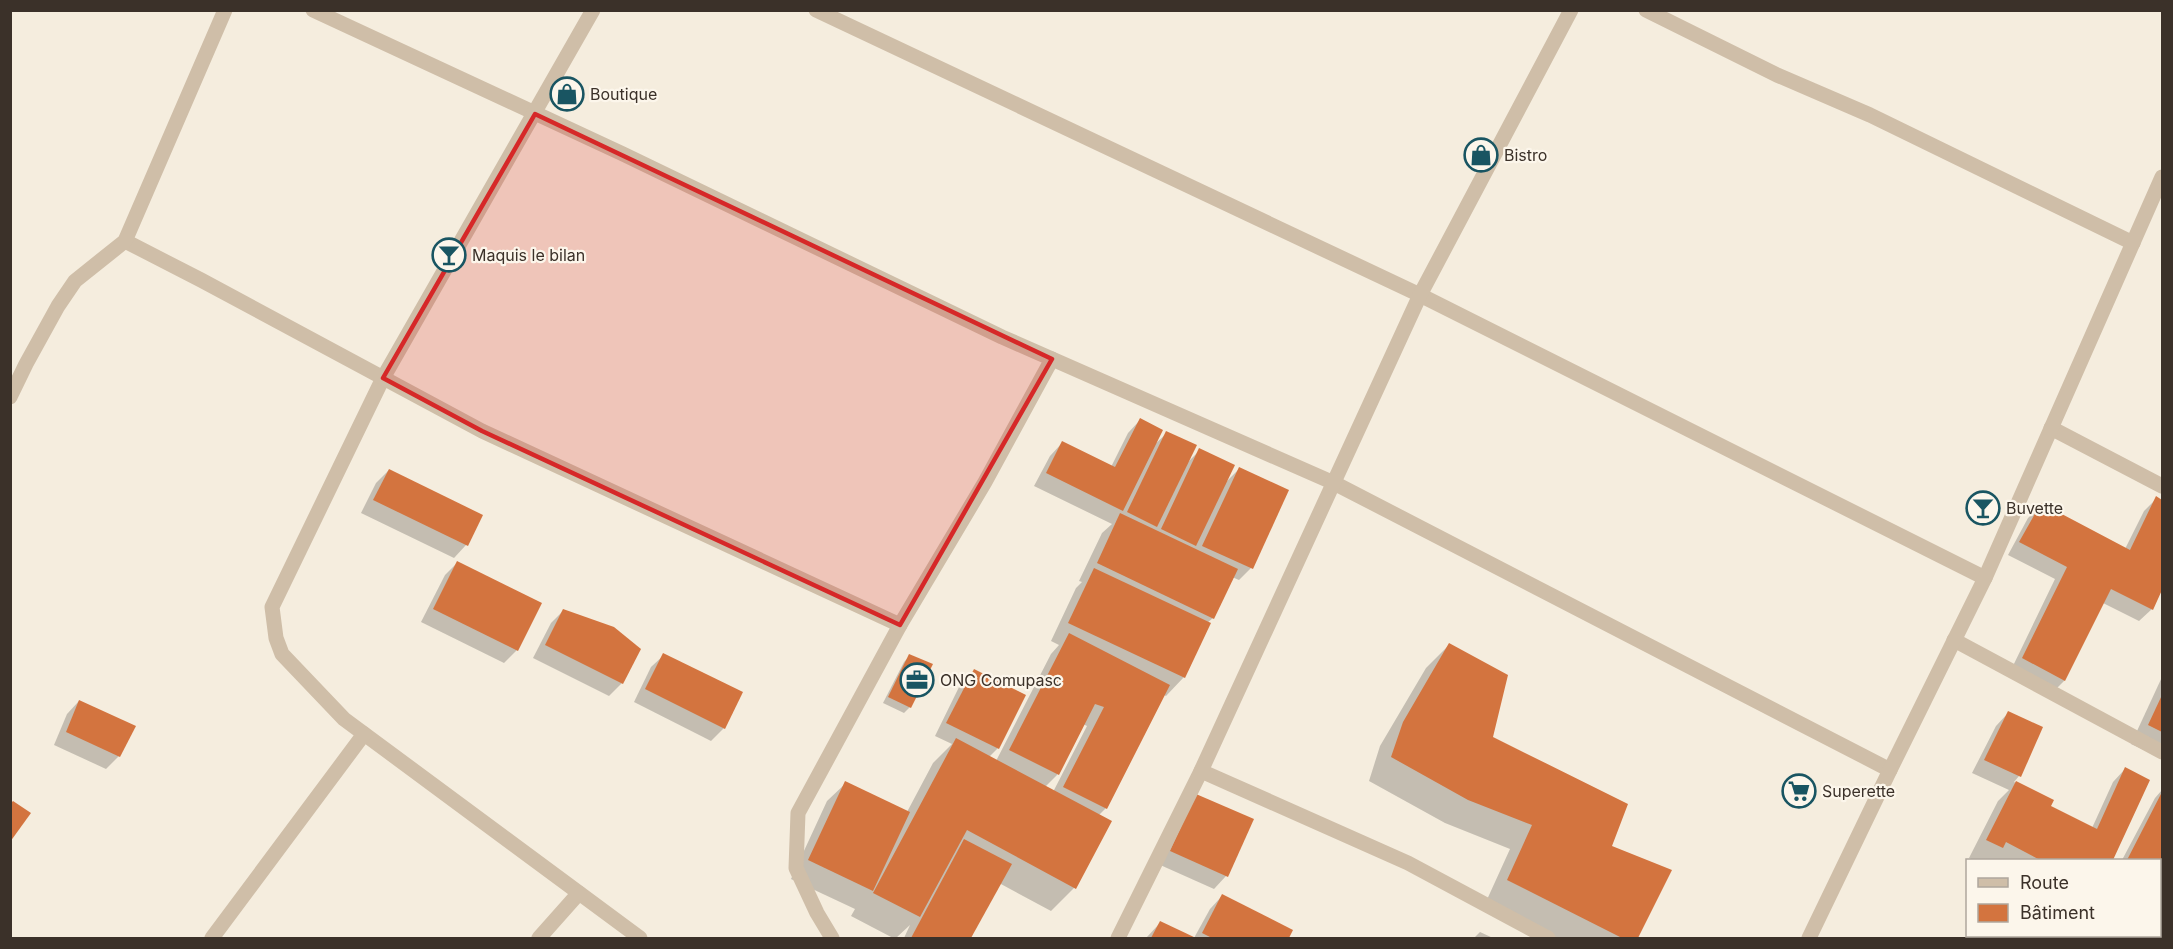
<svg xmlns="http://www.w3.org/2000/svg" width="2173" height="949" font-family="Inter,sans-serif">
<rect width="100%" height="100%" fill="#f5edde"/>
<g fill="#0003" fill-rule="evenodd">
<path d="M 1140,420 L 1154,445 L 1167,433 L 1188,462 L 1200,450 L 1226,482 L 1239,469 L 1251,568 L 1239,580 L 1232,577 L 1213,618 L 1207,623 L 1184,677 L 1166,696 L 1164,695 L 1106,808 L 1098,816 L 1074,888 L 1051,911 L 999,883 L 970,938 L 904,938 L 910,925 L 896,938 L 893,938 L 851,916 L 855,909 L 791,879 L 827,801 L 846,783 L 907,812 L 933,763 L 952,744 L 935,736 L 961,683 L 974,671 L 998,748 L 989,757 L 996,761 L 1051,654 L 1059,645 L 1051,641 L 1076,588 L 1082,582 L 1079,581 L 1102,533 L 1112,524 L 1034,486 L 1050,456 L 1062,443 L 1111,467 L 1128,433 ZM 1083,724 L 1087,726 L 1053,792 L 1045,787 L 1057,775 Z"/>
<path d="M 389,470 L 481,516 L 466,545 L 454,558 L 361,513 L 376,483 Z"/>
<path d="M 2157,498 L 2162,501 L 2162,587 L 2152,609 L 2139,621 L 2103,603 L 2064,681 L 2052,693 L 2011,670 L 2055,579 L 2008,555 L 2028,518 L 2041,505 L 2125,549 L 2144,511 Z"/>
<path d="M 457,563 L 517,650 L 504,663 L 421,622 L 445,575 Z"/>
<path d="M 563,611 L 639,649 L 622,683 L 609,696 L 533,658 L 551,623 Z"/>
<path d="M 1449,645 L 1491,738 L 1610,847 L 1670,871 L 1637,938 L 1553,938 L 1485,904 L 1510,849 L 1445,823 L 1369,781 L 1380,746 L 1426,668 Z"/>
<path d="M 664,655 L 724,728 L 711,741 L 634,702 L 651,667 Z"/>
<path d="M 910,656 L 910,707 L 904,713 L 883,703 L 904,662 Z"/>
<path d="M 2162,677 L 2162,758 L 2131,744 Z"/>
<path d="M 79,701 L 134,726 L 119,756 L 106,769 L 54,745 L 67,714 Z"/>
<path d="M 2008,713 L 2019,776 L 2014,782 L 2052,801 L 2049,807 L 2092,828 L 2113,782 L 2125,769 L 2148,781 L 2111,860 L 1973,860 L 1969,858 L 1998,801 L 2009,790 L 1972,773 L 1996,726 Z"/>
<path d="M 2162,790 L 2162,906 L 2160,913 L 2160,860 L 2122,860 L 2155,798 Z"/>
<path d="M 1184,808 L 1252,820 L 1226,876 L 1214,889 L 1158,864 Z"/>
<path d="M 1222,896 L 1291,931 L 1287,938 L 1194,938 L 1210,909 Z"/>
<path d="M 1160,923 L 1192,938 L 1146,938 Z"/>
<path d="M 1480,932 L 1493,938 L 1474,938 Z"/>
<path d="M 2077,936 L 2150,936 L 2149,938 L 2076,938 Z"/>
</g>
<g fill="#d3743f">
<path d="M 1140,418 L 1163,430 L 1123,511 L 1046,473 L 1062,441 L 1115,467 Z"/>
<path d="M 1166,431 L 1197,445 L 1157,527 L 1127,512 Z"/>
<path d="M 1199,448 L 1235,465 L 1196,546 L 1161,529 Z"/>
<path d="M 1239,467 L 1289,490 L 1253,569 L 1202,546 Z"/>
<path d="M 389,469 L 483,515 L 468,546 L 373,500 Z"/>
<path d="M 2156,496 L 2162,500 L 2162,590 L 2153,610 L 2111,589 L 2065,681 L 2022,658 L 2067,567 L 2019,542 L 2041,503 L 2130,550 Z"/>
<path d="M 1120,513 L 1238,569 L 1214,619 L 1097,563 Z"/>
<path d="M 457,561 L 542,603 L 518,651 L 433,609 Z"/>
<path d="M 1094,568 L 1211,623 L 1185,678 L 1068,623 Z"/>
<path d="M 563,609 L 614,627 L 641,649 L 623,684 L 545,645 Z"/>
<path d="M 1069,633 L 1170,685 L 1107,809 L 1063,787 L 1104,707 L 1095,704 L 1059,775 L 1009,750 Z"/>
<path d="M 1449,643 L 1508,675 L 1493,737 L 1628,804 L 1612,846 L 1672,870 L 1638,938 L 1622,938 L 1507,880 L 1532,825 L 1468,800 L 1391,757 L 1403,722 Z"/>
<path d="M 663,653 L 743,692 L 725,729 L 645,689 Z"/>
<path d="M 909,654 L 933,664 L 911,708 L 888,697 Z"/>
<path d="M 974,669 L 1026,695 L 999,749 L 946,723 Z"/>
<path d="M 2162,695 L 2162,732 L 2148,725 Z"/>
<path d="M 79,700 L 136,726 L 120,757 L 66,732 Z"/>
<path d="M 2008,711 L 2043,727 L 2021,777 L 1984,760 Z"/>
<path d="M 956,738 L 1112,821 L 1076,889 L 967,830 L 920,917 L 873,893 Z"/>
<path d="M 2125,767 L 2150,780 L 2113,860 L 2040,860 L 2006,842 L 2003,848 L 1986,840 L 2016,781 L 2054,800 L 2051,806 L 2097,829 Z"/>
<path d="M 845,781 L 910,812 L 873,891 L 808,860 Z"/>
<path d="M 2162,792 L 2162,910 L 2160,917 L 2160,860 L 2127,860 Z"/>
<path d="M 1196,794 L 1254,819 L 1228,877 L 1170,851 Z"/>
<path d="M 13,801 L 31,813 L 10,842 L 10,804 Z"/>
<path d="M 964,839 L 1012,864 L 971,938 L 911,938 Z"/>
<path d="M 1222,894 L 1293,930 L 1289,938 L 1212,938 L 1202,933 Z"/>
<path d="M 1160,921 L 1196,938 L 1151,938 Z"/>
<path d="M 2100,936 L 2151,936 L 2150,938 L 2105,938 Z"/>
</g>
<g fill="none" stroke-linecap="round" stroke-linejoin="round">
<g stroke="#cfbea8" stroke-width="15">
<path d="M 313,10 L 623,154 L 1002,337 L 1334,483 L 1890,770"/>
<path d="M 593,10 L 383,378 L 272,607 L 276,638 L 282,654 L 344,719 L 640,938"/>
<path d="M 816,10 L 1420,295 L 1985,578"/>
<path d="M 1646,10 L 1777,75 L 1870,115 L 2133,243"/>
<path d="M 125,241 L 201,280 L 482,431 L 900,625"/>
<path d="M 10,397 L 26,364 L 58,306 L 75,281 L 125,241 L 225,10"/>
<path d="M 2051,428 L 2162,486"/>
<path d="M 1954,640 L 2162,752"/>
<path d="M 1201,771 L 1408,863 L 1548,938"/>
<path d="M 212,938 L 364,734"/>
<path d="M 539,938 L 579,893"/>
<path d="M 832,938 L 817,913 L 796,868 L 798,813 L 900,625 L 985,482 L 1052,359"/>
<path d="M 1118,938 L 1201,771 L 1420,295 L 1571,10"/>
<path d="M 1809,938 L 1890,770 L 1985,578 L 2162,177"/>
</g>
</g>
<path fill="#d62828" fill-opacity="0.2" stroke="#d62828" stroke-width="4.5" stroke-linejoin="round" d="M 535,114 L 1052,359 L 900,625 L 482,431 L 383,378 Z"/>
<defs>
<g id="shop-ring" transform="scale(1.725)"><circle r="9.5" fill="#fcf6eb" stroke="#195562" stroke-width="1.5"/><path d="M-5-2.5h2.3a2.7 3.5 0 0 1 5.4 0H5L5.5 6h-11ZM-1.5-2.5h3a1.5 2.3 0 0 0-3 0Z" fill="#195562"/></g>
<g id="bar-ring" transform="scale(1.725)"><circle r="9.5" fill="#fcf6eb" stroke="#195562" stroke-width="1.5"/><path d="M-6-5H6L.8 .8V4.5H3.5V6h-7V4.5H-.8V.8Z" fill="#195562"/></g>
<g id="office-ring" transform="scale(1.725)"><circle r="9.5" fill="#fcf6eb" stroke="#195562" stroke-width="1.5"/><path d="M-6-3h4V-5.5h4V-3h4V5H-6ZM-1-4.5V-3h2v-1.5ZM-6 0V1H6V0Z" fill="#195562"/></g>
<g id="supermarket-ring" transform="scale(1.725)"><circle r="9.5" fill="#fcf6eb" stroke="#195562" stroke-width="1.5"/><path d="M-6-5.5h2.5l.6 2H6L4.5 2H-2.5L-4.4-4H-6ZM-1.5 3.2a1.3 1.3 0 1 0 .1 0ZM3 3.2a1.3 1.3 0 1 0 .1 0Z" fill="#195562"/></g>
</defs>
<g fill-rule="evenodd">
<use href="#shop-ring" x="567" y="94"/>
<use href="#shop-ring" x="1481" y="155"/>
<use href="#bar-ring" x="449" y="255"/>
<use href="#bar-ring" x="1983" y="508"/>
<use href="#office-ring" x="917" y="680"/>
<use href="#supermarket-ring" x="1799" y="791"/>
</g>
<g text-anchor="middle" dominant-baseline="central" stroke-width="4.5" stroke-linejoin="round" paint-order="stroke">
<g font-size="16" fill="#3b3129" stroke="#fcf6eb" text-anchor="start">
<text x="590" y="94">Boutique</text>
<text x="1504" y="155">Bistro</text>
<text x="472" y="255">Maquis le bilan</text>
<text x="2006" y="508">Buvette</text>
<text x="940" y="680">ONG Comupasc</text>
<text x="1822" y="791">Superette</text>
</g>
</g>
<rect width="2173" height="949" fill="none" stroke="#3b3129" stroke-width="24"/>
<rect x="1966" y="859" width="195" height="78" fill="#fcf6eb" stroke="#afa79d" stroke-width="1.5"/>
<rect x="1978" y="878" width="30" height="9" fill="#cfbea8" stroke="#afa79d" stroke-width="1.5"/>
<text x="2020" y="889" font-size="18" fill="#3b3129">Route</text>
<rect x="1978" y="904" width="30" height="18" fill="#d3743f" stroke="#afa79d" stroke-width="1.5"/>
<text x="2020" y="919" font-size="18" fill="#3b3129">Bâtiment</text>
</svg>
